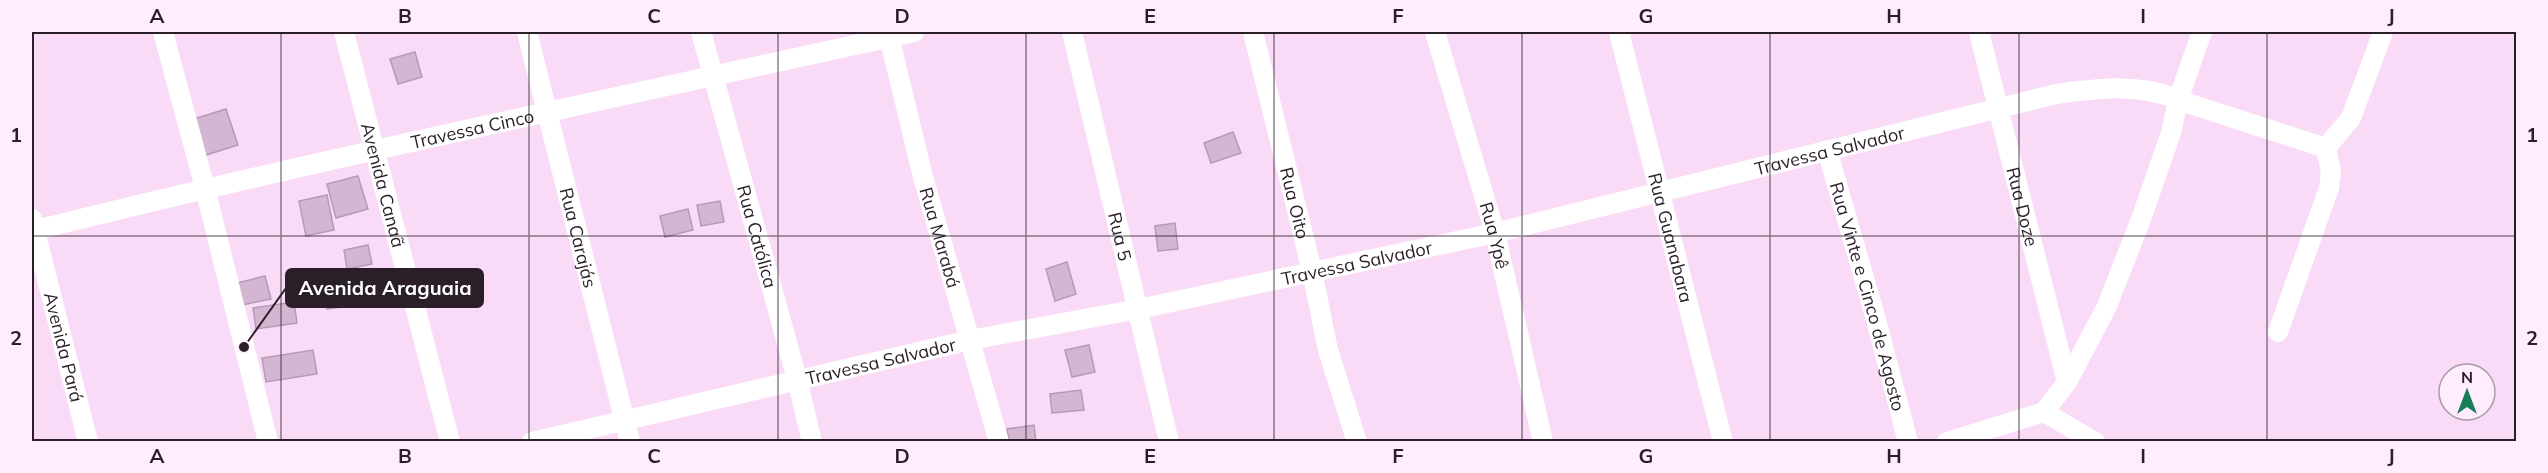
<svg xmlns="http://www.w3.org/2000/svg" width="2548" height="473" font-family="Mulish,sans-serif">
<rect width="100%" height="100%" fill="#f9dbf7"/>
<g fill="#d3b7d2" stroke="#b69ab5" stroke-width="1.5">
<path d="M 415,52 L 422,77 L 398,84 L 390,59 Z"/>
<path d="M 226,109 L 238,145 L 206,155 L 194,119 Z"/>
<path d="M 1233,132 L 1241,153 L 1211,163 L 1204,143 Z"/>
<path d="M 358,176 L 368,209 L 336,218 L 327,184 Z"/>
<path d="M 327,195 L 334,230 L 306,236 L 299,201 Z"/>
<path d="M 720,201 L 724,222 L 701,226 L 697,205 Z"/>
<path d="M 688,209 L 693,230 L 665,237 L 660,216 Z"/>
<path d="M 1175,223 L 1178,249 L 1158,251 L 1155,226 Z"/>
<path d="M 368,245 L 372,264 L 347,269 L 344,250 Z"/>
<path d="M 1067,262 L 1076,294 L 1055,301 L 1046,269 Z"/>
<path d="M 265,276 L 271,299 L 242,305 L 237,283 Z"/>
<path d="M 378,276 L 382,302 L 327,309 L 323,283 Z"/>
<path d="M 294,302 L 297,323 L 256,329 L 253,308 Z"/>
<path d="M 1089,345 L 1095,372 L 1072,377 L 1065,350 Z"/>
<path d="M 313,350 L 317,374 L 266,382 L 262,358 Z"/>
<path d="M 1081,390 L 1084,410 L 1052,413 L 1050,394 Z"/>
<path d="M 1034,425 L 1036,442 L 1009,442 L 1007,429 Z"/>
</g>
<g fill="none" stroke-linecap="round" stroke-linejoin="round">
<g stroke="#fff" stroke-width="20">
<path d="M 163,32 L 205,188 L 268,442"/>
<path id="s1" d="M 344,32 L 450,442"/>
<path id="s2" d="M 527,32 L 630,442"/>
<path id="s3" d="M 701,32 L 797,379 L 812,442"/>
<path id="s4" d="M 888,32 L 923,177 L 999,442"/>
<path id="s5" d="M 1072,32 L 1169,442"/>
<path id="s6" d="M 1253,32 L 1312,271 L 1328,350 L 1357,442"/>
<path id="s7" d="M 1435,32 L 1495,233 L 1543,442"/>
<path id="s8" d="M 1619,32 L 1723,442"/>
<path id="s9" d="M 1979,32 L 2067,382"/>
<path id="s10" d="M 1827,150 L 1875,316 L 1908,442"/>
<path id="s11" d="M 32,219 L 88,442"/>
<path id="s12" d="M 32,231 C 324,158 620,97 914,32"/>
<path d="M 2278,332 L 2329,188 L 2331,172 L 2326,148 L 2351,118 L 2383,32"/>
<path d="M 2044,412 L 2095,442"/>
<path id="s13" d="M 532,442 L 970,340 L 1139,309 L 1495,233 L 2056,94 C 2095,89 2141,82 2178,100 L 2326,148"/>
<path d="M 1947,442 L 2044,412 L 2067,382 L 2107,306 L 2141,219 L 2171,133 L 2178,100 L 2202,32"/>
</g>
</g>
<path fill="none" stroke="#2a1f29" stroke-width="1.5" stroke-opacity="0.55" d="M 281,32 L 281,442M 529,32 L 529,442M 778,32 L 778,442M 1026,32 L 1026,442M 1274,32 L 1274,442M 1522,32 L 1522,442M 1770,32 L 1770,442M 2019,32 L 2019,442M 2267,32 L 2267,442M 32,236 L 2516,236"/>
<g text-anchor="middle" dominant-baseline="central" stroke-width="4.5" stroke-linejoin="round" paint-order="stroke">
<g font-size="18" fill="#2a1f29" stroke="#ffedfe">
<text stroke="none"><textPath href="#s12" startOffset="452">Travessa Cinco</textPath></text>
<text stroke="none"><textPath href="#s13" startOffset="1330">Travessa Salvador</textPath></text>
<text stroke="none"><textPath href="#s1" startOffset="158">Avenida Canaã</textPath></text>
<text stroke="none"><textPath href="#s6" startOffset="176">Rua Oito</textPath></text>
<text stroke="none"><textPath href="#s9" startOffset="180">Rua Doze</textPath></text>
<text stroke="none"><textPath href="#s7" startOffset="212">Rua Ypê</textPath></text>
<text stroke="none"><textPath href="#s2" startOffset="212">Rua Carajás</textPath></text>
<text stroke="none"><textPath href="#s3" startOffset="212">Rua Católica</textPath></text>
<text stroke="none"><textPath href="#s5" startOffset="210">Rua 5</textPath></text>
<text stroke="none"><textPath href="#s8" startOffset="212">Rua Guanabara</textPath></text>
<text stroke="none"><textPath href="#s4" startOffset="212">Rua Marabá</textPath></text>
<text stroke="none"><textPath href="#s13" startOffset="844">Travessa Salvador</textPath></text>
<text stroke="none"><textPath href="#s10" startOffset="152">Rua Vinte e Cinco de Agosto</textPath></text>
<text stroke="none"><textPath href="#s11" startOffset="132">Avenida Pará</textPath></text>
<text stroke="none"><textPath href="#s13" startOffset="358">Travessa Salvador</textPath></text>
</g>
</g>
<path fill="none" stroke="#2a1f29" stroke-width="2" d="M244 347L286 288"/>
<circle fill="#2a1f29" stroke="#ffedfe" stroke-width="2" cx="244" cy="347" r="6"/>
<rect fill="#2a1f29" stroke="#2a1f29" stroke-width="2" x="286" y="269" width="197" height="38" rx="6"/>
<g font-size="20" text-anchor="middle" font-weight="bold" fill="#fff">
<text x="385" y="295">Avenida Araguaia</text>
</g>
<rect width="2548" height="473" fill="none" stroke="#ffedfe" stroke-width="66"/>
<g transform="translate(2467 392)"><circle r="28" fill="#ffedfe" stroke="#aa9ba9" stroke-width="1.5"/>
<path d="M0-4.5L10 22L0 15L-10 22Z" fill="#187e57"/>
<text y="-9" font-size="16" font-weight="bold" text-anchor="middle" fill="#2a1f29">N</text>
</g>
<rect x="33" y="33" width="2482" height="407" fill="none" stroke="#2a1f29" stroke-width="2"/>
<g font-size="20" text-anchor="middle" font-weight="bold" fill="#2a1f29">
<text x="157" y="23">A</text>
<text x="405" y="23">B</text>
<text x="654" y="23">C</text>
<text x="902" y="23">D</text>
<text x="1150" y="23">E</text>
<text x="1398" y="23">F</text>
<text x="1646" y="23">G</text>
<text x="1894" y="23">H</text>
<text x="2143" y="23">I</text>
<text x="2391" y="23">J</text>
<text x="16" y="142">1</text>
<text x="2532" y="142">1</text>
<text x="16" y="345">2</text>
<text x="2532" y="345">2</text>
<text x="157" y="463">A</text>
<text x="405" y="463">B</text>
<text x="654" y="463">C</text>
<text x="902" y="463">D</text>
<text x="1150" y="463">E</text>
<text x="1398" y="463">F</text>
<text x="1646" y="463">G</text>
<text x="1894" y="463">H</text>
<text x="2143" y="463">I</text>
<text x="2391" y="463">J</text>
</g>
</svg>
